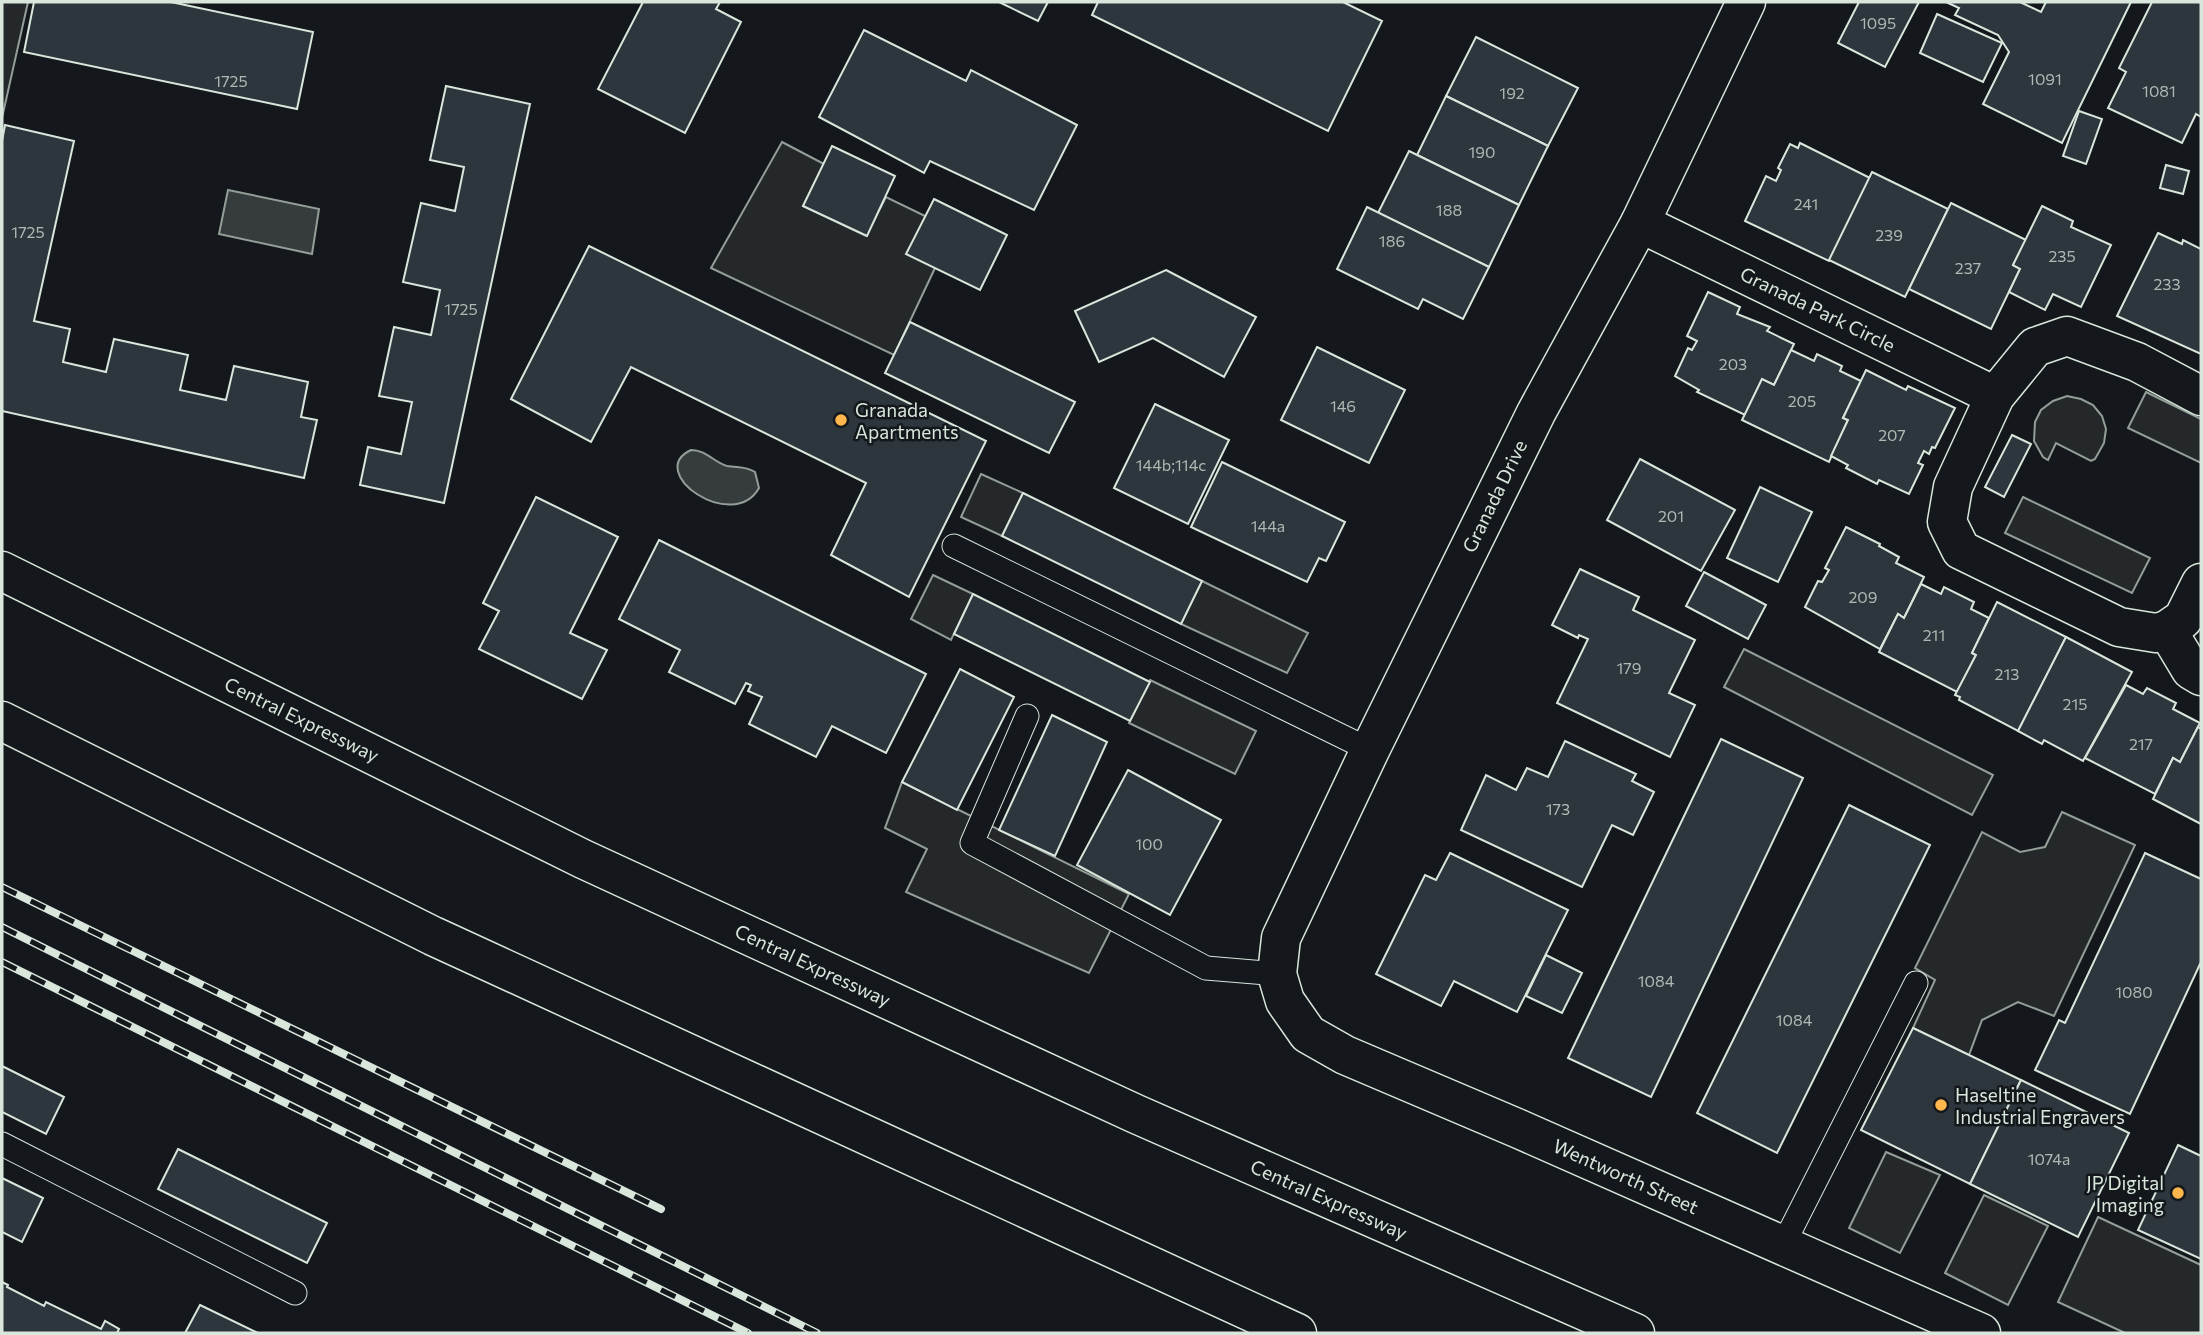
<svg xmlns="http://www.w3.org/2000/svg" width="2203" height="1335" font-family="Commissioner,sans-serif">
<rect width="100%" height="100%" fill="#14181c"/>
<g fill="#24282b" stroke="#939e99" stroke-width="2">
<path d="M 2,2 L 28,2 L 2,118 Z"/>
<path d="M 782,142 L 824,164 L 803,206 L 866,236 L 886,197 L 925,216 L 935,268 L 894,355 L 711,268 Z"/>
<path d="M 2146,392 L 2201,419 L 2201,463 L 2128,428 Z"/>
<path d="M 2067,396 L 2081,399 L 2093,405 L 2102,416 L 2106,429 L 2104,443 L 2095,459 L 2091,461 L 2056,443 L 2048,460 L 2043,457 L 2034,441 L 2035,422 L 2041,410 L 2053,401 Z"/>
<path d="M 981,474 L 1023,493 L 1002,536 L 961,517 Z"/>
<path d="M 2023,497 L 2150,558 L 2132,593 L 2005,533 Z"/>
<path d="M 933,575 L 973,594 L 951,640 L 911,619 Z"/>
<path d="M 1202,581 L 1308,633 L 1287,673 L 1181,624 Z"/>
<path d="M 1744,649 L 1993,775 L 1972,815 L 1724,687 Z"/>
<path d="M 1150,680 L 1256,731 L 1235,774 L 1129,723 Z"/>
<path d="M 902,782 L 1129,894 L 1089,973 L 906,892 L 927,849 L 885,828 Z"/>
<path d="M 2062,812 L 2135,845 L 2054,1016 L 2018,1002 L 1982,1020 L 1969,1055 L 1913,1028 L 1935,980 L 1915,968 L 1982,832 L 2020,852 L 2045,847 Z"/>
<path d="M 1886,1152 L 1940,1175 L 1900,1253 L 1849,1228 Z"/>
<path d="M 1984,1195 L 2048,1226 L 2008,1305 L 1945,1273 Z"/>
<path d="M 2098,1217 L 2201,1265 L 2201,1333 L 2125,1333 L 2058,1302 Z"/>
</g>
<g fill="#363b3e" stroke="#939e99" stroke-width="2">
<path d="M 228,190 L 319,209 L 312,254 L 219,234 Z"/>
<path d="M 691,450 C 707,450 713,462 727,466 C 738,468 745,466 755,472 L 759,488 C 733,534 644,472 691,450 Z"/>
</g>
<g fill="#2c363c" stroke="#d8e6dc" stroke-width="2">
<path d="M 34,2 L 171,2 L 313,32 L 297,109 L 24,52 Z"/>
<path d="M 643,2 L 720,2 L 716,9 L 741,22 L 685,133 L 598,89 Z"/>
<path d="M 999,2 L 1048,2 L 1038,21 Z"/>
<path d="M 1098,2 L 1343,2 L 1382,21 L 1328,131 L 1092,15 Z"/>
<path d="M 1859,2 L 1919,2 L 1885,67 L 1838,43 Z"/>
<path d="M 1946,2 L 2020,2 L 2041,12 L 2046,2 L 2131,2 L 2062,143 L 1983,104 L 2009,52 L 1998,35 L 1955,15 L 1959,8 Z"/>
<path d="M 2152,2 L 2201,2 L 2201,117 L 2196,114 L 2182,143 L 2108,108 L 2126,72 L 2119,68 Z"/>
<path d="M 1937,14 L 2002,43 L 1983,82 L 1920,53 Z"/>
<path d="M 864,30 L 966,81 L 971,70 L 1077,125 L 1034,210 L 930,161 L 924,173 L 819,117 Z"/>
<path d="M 1476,37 L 1578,88 L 1548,146 L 1446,96 Z"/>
<path d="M 446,86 L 530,104 L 444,503 L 360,485 L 368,447 L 401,454 L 412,402 L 379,396 L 394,327 L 431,335 L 440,290 L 403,282 L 421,203 L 455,211 L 464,167 L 430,160 Z"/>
<path d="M 1446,96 L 1548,146 L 1519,205 L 1417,155 Z"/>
<path d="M 2079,111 L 2102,119 L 2086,164 L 2063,156 Z"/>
<path d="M 5,125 L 74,141 L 34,321 L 70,329 L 63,362 L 106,372 L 114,339 L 188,355 L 180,390 L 226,400 L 234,366 L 308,382 L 301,417 L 317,420 L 304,478 L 2,411 L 2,141 Z"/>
<path d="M 1800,143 L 1870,178 L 1829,261 L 1745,221 L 1766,176 L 1776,181 L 1781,170 L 1778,168 L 1790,144 L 1798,148 Z"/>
<path d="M 832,146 L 895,176 L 867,236 L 803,206 Z"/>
<path d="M 1409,151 L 1519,205 L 1489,267 L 1378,213 Z"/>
<path d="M 2166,165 L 2189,171 L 2183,194 L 2160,188 Z"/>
<path d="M 1872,172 L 1948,209 L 1905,297 L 1829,260 Z"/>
<path d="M 934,199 L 1007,235 L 980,290 L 906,254 Z"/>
<path d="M 1951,203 L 2026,240 L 2013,265 L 2020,269 L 1991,329 L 1909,289 Z"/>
<path d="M 2042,206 L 2073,221 L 2071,227 L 2111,245 L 2081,307 L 2053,294 L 2045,310 L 2009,292 L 2020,269 L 2013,265 Z"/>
<path d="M 1367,207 L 1489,267 L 1463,319 L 1423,299 L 1418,309 L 1337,269 Z"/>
<path d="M 2158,233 L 2182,244 L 2183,240 L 2201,249 L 2201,354 L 2117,316 Z"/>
<path d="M 589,246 L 986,441 L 909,597 L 831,555 L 866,483 L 631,367 L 591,442 L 511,399 Z"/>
<path d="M 1166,270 L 1256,317 L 1224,377 L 1153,338 L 1099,362 L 1075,311 Z"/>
<path d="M 1708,292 L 1740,307 L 1737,314 L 1770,327 L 1767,331 L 1794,344 L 1774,385 L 1762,379 L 1745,415 L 1697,392 L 1699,390 L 1675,376 L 1688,348 L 1692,350 L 1697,341 L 1687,336 Z"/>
<path d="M 910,322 L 1075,402 L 1049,453 L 885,373 Z"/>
<path d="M 1317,347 L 1405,390 L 1369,463 L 1281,420 Z"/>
<path d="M 1791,350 L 1814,361 L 1817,354 L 1842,366 L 1840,371 L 1861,381 L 1843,418 L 1848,420 L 1829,462 L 1742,420 L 1762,379 L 1774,385 Z"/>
<path d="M 1866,370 L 1906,390 L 1908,386 L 1955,408 L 1935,448 L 1932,447 L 1929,454 L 1924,451 L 1918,463 L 1923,465 L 1909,494 L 1879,480 L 1877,484 L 1846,468 L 1848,465 L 1831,456 L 1848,420 L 1843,418 Z"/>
<path d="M 1155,404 L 1229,440 L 1188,524 L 1114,488 Z"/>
<path d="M 2012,435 L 2031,444 L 2004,497 L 1985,487 Z"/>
<path d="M 1640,459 L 1735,510 L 1701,571 L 1607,520 Z"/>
<path d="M 1222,462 L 1345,522 L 1326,561 L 1319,558 L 1307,582 L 1191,527 Z"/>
<path d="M 1760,487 L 1812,512 L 1778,582 L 1727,558 Z"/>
<path d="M 1023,493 L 1202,581 L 1181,624 L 1002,536 Z"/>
<path d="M 536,497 L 618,537 L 570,633 L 607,650 L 582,699 L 479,649 L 499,611 L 483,603 Z"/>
<path d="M 1846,527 L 1880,544 L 1879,546 L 1899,557 L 1896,563 L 1924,577 L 1904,618 L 1898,614 L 1880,649 L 1805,607 L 1818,581 L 1822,582 L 1829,570 L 1825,568 Z"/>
<path d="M 659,540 L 926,674 L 886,753 L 832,726 L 816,757 L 749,724 L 762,697 L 748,691 L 751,685 L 746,683 L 735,704 L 669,672 L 680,650 L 619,619 Z"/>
<path d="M 1580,569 L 1639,597 L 1633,610 L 1695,640 L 1669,693 L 1695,705 L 1670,757 L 1557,703 L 1588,639 L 1579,635 L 1578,638 L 1552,625 Z"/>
<path d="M 1704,572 L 1766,605 L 1748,639 L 1686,606 Z"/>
<path d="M 1921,584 L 1941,594 L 1944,587 L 1974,602 L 1971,609 L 1989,618 L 1972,653 L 1976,655 L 1957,692 L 1879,652 L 1898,614 L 1904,618 Z"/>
<path d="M 973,594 L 1150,682 L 1130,721 L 954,634 Z"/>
<path d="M 1997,602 L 2066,637 L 2018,731 L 1959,700 L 1960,697 L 1955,695 L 1976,655 L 1972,653 Z"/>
<path d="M 2066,637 L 2132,672 L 2083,761 L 2044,740 L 2042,744 L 2018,731 Z"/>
<path d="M 960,669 L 1014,697 L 957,810 L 902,782 Z"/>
<path d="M 2126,685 L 2143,694 L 2147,688 L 2176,703 L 2173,709 L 2200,723 L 2180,762 L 2173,758 L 2155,794 L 2085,758 Z"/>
<path d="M 1052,715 L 1107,742 L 1055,856 L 999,830 Z"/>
<path d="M 2198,727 L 2201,729 L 2201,824 L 2153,799 L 2173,758 L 2180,762 Z"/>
<path d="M 1721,739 L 1803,778 L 1651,1097 L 1568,1058 Z"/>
<path d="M 1565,741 L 1636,774 L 1632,781 L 1654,792 L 1633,835 L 1612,825 L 1582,887 L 1461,830 L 1486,775 L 1516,790 L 1527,768 L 1548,777 Z"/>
<path d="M 1128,770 L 1221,820 L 1170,915 L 1077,865 Z"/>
<path d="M 1849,805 L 1930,845 L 1777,1153 L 1697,1113 Z"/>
<path d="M 1450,853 L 1568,910 L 1517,1012 L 1454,981 L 1441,1006 L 1376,974 L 1425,875 L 1436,880 Z"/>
<path d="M 2145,853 L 2201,879 L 2201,962 L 2130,1114 L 2035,1070 L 2059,1020 L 2065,1023 Z"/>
<path d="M 1546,955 L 1582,973 L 1562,1013 L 1526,996 Z"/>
<path d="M 1913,1028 L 2021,1080 L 1970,1184 L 1861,1130 Z"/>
<path d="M 2,1066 L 64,1097 L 46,1134 L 2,1112 Z"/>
<path d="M 2021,1080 L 2129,1133 L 2078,1237 L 1970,1184 Z"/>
<path d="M 2178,1145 L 2201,1156 L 2201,1259 L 2138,1230 Z"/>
<path d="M 178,1149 L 327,1223 L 307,1263 L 158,1189 Z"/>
<path d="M 2,1178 L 43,1198 L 22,1242 L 2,1232 Z"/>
<path d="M 2,1282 L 8,1285 L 7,1287 L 44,1306 L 46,1302 L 101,1329 L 105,1321 L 119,1329 L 117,1333 L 2,1333 Z"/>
<path d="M 200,1305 L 258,1333 L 185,1333 Z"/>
</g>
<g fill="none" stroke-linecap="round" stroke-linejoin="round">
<g stroke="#d8e6dc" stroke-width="25">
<g id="service">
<path d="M 954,546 L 1370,750"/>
<path d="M 1027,716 L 972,843 L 1206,968 L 1277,974"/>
<path d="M 2,1144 L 295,1293"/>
<path d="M 1783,1245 L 1916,983"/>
</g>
</g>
<g stroke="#d8e6dc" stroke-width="41">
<g id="minor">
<path d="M 1746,2 L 1640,223 L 1536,413 L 1370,750 L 1281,938 L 1277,974 L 1285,1001 L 1308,1034 L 1345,1055 L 1519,1129 L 1981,1333"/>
<path d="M 1640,223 L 1995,396"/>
<path d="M 2201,396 L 2137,362 L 2067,336 L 2035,347 L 1995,396 L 1953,487 L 1947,522 L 1961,550 L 2119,627 L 2156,633 L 2167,630 L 2183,619 L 2201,583"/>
<path d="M 2167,630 L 2191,670 L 2201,676"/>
</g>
</g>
<g stroke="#d8e6dc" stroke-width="41">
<g id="trunk">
<path d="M 2,571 L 583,859 L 1136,1114 L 1635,1333"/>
<path d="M 2,721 L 433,936 L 1297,1333"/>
</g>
</g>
<use href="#service" stroke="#14181c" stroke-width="23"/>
<use href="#minor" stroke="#14181c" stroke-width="38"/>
<use href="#trunk" stroke="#14181c" stroke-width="38"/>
<g stroke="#d8e6dc" stroke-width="8">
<g id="rail">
<path d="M 2,887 L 661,1209"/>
<path d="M 2,927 L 817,1333"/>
<path d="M 2,962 L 748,1333"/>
</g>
</g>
<use href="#rail" stroke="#14181c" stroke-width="5" stroke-dasharray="16" stroke-linecap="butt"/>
</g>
<g fill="#ffb74d" stroke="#14181c" stroke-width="2.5">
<circle cx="841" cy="420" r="7"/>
<circle cx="1941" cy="1105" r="7"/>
<circle cx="2178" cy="1193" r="7"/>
</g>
<g text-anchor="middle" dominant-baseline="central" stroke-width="5" stroke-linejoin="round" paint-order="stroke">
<g font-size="16" fill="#adbab4">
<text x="1878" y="22">1095</text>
<text x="2045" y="78">1091</text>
<text x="231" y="80">1725</text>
<text x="2159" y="90">1081</text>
<text x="1512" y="92">192</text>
<text x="1482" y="151">190</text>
<text x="1806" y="203">241</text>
<text x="1449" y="209">188</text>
<text x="28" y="231">1725</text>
<text x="1889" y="234">239</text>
<text x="1392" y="240">186</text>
<text x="2062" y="255">235</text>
<text x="1968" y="267">237</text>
<text x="2167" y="283">233</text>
<text x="461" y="308">1725</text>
<text x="1733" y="363">203</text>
<text x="1802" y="400">205</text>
<text x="1343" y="405">146</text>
<text x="1892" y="434">207</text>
<text x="1171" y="464">144b;114c</text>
<text x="1671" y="515">201</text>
<text x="1268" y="525">144a</text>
<text x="1863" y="596">209</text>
<text x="1934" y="634">211</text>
<text x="1629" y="667">179</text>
<text x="2007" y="673">213</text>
<text x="2075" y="703">215</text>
<text x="2141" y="743">217</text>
<text x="1558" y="808">173</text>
<text x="1149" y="843">100</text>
<text x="1656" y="980">1084</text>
<text x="2134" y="991">1080</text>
<text x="1794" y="1019">1084</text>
<text x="2049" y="1158">1074a</text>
</g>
<g font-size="19" fill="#d8e6dc" stroke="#14181c">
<text transform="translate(1818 309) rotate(26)">Granada Park Circle</text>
<text transform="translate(1494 496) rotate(-64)">Granada Drive</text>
<text transform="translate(302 719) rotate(26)">Central Expressway</text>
<text transform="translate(813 965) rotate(25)">Central Expressway</text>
<text transform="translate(1626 1176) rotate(24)">Wentworth Street</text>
<text transform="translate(1329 1199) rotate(24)">Central Expressway</text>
</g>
<g font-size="19" fill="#d8e6dc" stroke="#14181c" text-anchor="start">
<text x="855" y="409">Granada<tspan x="855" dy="22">Apartments</tspan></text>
<text x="1955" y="1094">Haseltine<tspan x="1955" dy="22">Industrial Engravers</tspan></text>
<text x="2164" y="1182" text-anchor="end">JP Digital<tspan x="2164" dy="22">Imaging</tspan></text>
</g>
</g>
<rect width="2203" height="1335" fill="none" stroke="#d8e6dc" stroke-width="7"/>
</svg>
